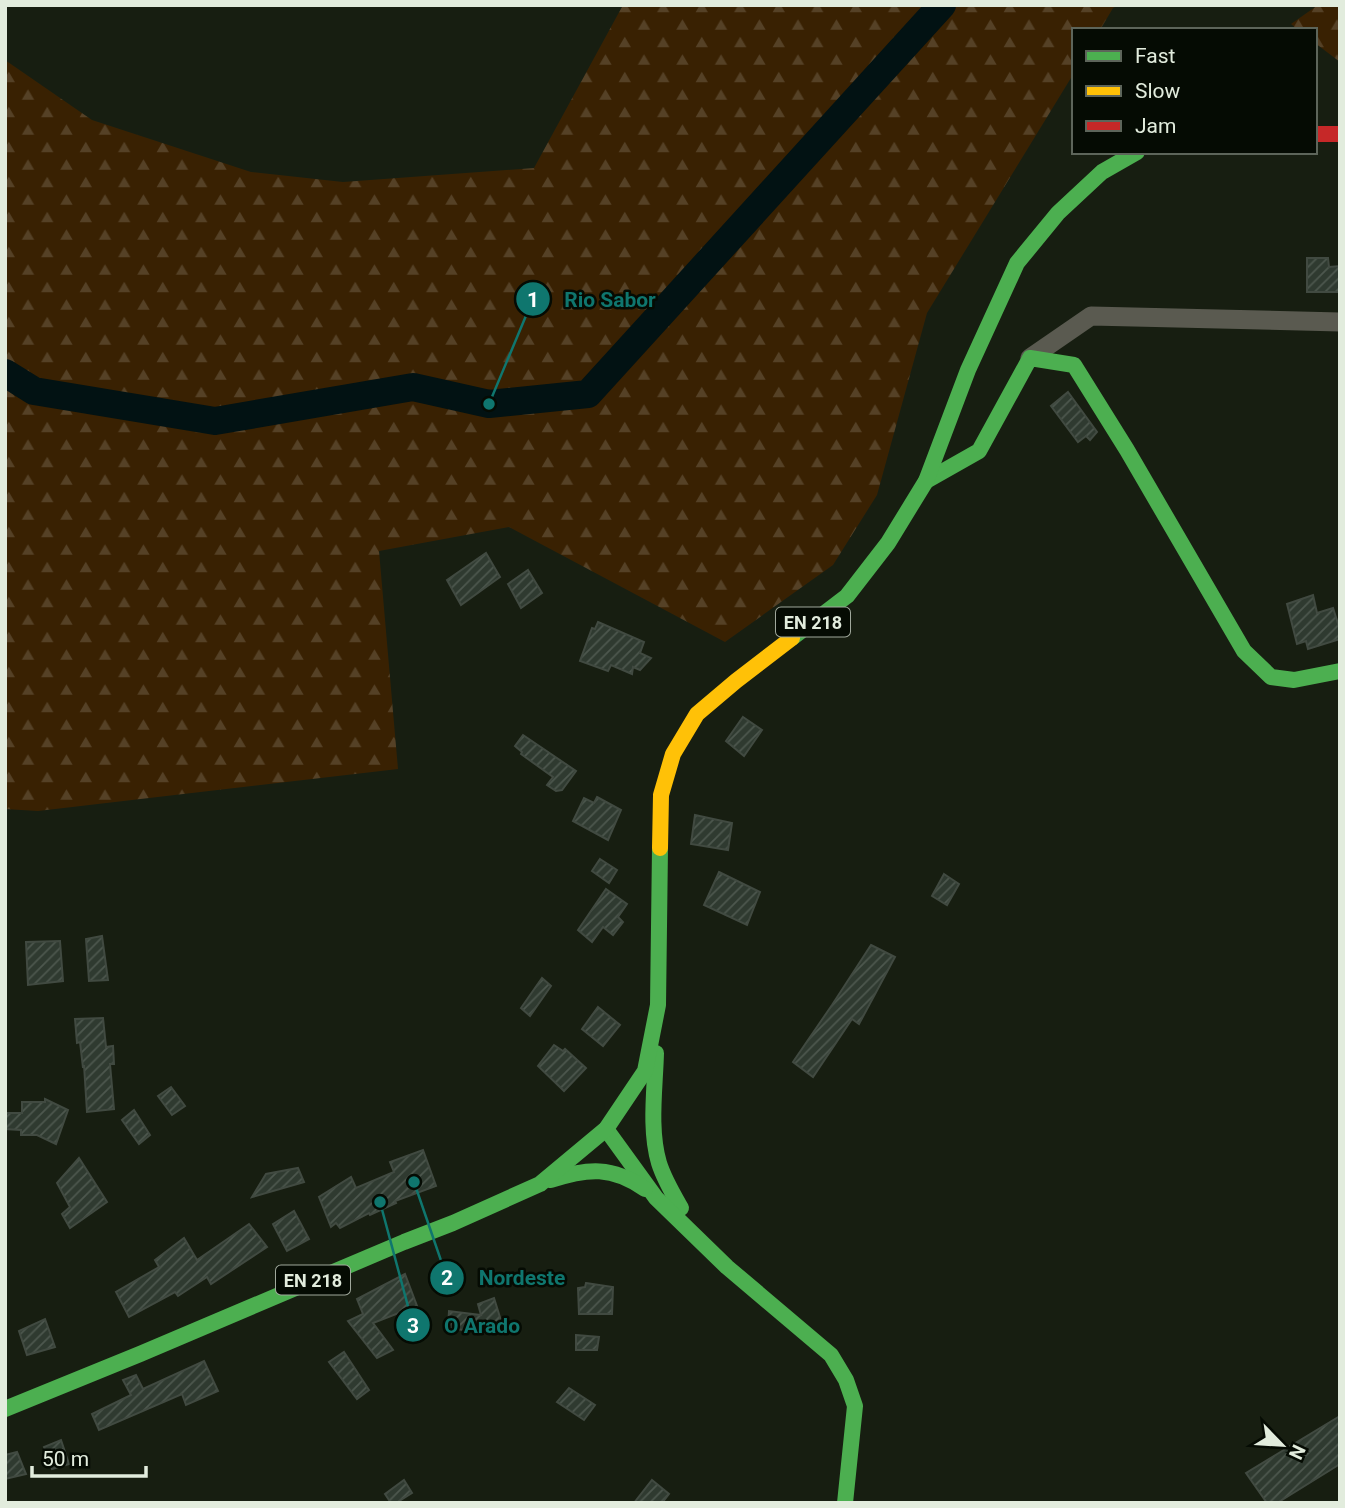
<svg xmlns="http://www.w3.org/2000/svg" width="1345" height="1508" font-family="Roboto,sans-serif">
<defs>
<pattern id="forest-firs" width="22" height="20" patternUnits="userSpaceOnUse" patternTransform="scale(1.75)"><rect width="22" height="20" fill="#392102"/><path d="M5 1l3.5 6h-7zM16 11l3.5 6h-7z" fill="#554126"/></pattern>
<pattern id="building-hatch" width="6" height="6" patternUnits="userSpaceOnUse" patternTransform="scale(1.75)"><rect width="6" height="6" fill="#2f3a30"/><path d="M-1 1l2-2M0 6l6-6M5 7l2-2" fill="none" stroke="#4d574e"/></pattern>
</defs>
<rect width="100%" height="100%" fill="#171e11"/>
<g fill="url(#forest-firs)">
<path d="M 623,5 L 1119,5 L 1113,8 L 1100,30 L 1074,30 L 1074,73 L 927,313 L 877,495 L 833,565 L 725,642 L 509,527 L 379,551 L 398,769 L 38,811 L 5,809 L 5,60 L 92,120 L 251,172 L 343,182 L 534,168 Z"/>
<path d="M 1318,5 L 1340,5 L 1340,62 L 1315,43 L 1315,30 L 1298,30 L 1291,24 Z"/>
</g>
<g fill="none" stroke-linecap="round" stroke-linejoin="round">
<path stroke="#021213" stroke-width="28" d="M 5,373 L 34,391 L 215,421 L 413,387 L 489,404 L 588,394 L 942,5"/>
</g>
<g fill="url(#building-hatch)" stroke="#414a41" stroke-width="2">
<path d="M 1307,258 L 1328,258 L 1329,267 L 1340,266 L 1340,292 L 1307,292 Z"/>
<path d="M 1068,392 L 1097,432 L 1090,440 L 1086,436 L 1078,442 L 1051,406 Z"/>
<path d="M 486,553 L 500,577 L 461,605 L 447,580 Z"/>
<path d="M 528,570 L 542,593 L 521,608 L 508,584 Z"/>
<path d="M 1313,595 L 1317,613 L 1333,608 L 1340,630 L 1340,639 L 1308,649 L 1306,641 L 1297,644 L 1287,604 Z"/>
<path d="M 598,622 L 644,642 L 640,653 L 651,658 L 640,670 L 633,667 L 632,674 L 611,665 L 608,671 L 580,661 L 592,628 L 595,629 Z"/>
<path d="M 743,717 L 762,730 L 744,756 L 726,741 Z"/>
<path d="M 523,735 L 576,771 L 562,790 L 556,791 L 547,785 L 553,777 L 521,754 L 522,752 L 515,746 Z"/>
<path d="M 597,797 L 621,810 L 608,840 L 573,821 L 584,798 L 594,803 Z"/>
<path d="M 695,815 L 732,823 L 728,850 L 691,844 Z"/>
<path d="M 600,859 L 617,870 L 609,883 L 592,871 Z"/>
<path d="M 719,872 L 760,892 L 747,925 L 704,905 Z"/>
<path d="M 944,874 L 959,884 L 947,905 L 932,896 Z"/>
<path d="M 606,889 L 627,904 L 618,917 L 623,922 L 613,935 L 603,927 L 592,942 L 578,930 Z"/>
<path d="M 102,936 L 108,980 L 89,981 L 86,939 Z"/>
<path d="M 60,941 L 63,981 L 28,985 L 26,942 Z"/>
<path d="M 871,945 L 895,957 L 859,1024 L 852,1019 L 813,1077 L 793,1062 L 832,1005 Z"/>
<path d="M 542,978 L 551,986 L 530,1016 L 521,1008 Z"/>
<path d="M 598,1007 L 620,1025 L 603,1046 L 582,1029 Z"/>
<path d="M 103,1018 L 106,1047 L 113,1046 L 114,1064 L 110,1064 L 114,1109 L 87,1112 L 84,1065 L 83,1068 L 80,1042 L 77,1043 L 75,1019 Z"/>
<path d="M 554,1045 L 563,1051 L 565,1049 L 586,1068 L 564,1091 L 538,1066 Z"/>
<path d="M 171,1087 L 185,1106 L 172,1115 L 158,1096 Z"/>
<path d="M 45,1099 L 68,1110 L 56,1144 L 37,1135 L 21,1135 L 21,1130 L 5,1129 L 5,1113 L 22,1113 L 22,1102 L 45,1102 Z"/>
<path d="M 134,1110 L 150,1135 L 139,1144 L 122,1120 Z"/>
<path d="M 423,1150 L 436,1186 L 395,1201 L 396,1203 L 370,1215 L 369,1213 L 340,1228 L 336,1223 L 331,1227 L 319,1197 L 351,1177 L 356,1188 L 394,1172 L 390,1162 Z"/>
<path d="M 79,1158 L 107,1202 L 70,1228 L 62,1214 L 70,1207 L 57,1183 Z"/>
<path d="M 298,1168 L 304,1182 L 252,1197 L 266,1174 Z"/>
<path d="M 294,1211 L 309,1239 L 287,1251 L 273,1224 Z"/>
<path d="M 249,1224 L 267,1247 L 211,1284 L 207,1277 L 178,1296 L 175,1292 L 129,1317 L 116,1292 L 159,1267 L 155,1260 L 184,1238 L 197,1260 Z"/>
<path d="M 405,1274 L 417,1306 L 373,1323 L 393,1350 L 377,1358 L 348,1321 L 363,1314 L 357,1299 Z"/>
<path d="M 586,1283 L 613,1287 L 612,1314 L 579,1314 L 578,1288 L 585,1287 Z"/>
<path d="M 494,1298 L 503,1327 L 489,1333 L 448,1328 L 449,1311 L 481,1315 L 478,1304 Z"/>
<path d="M 45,1319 L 55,1347 L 27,1355 L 19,1331 Z"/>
<path d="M 576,1335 L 599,1337 L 597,1350 L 576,1350 Z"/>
<path d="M 344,1352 L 369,1390 L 357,1399 L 329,1362 Z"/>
<path d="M 204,1361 L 218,1391 L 186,1405 L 182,1394 L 99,1430 L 92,1414 L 131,1395 L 123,1380 L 136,1375 L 143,1389 Z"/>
<path d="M 569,1388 L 595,1405 L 584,1420 L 557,1402 Z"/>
<path d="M 1340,1416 L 1340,1464 L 1277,1503 L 1267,1503 L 1246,1473 Z"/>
<path d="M 61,1440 L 69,1464 L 52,1469 L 44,1447 Z"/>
<path d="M 17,1452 L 26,1474 L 5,1479 L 5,1455 Z"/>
<path d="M 404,1480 L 412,1493 L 396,1503 L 391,1503 L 385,1494 Z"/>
<path d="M 652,1480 L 669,1494 L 662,1503 L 634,1503 Z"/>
</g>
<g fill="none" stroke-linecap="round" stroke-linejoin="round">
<path stroke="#5a5a50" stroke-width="19" d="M 1030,358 L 1091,316 L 1340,322"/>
<g stroke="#4caf50" stroke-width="16">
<path d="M 926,481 L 979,451 L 1030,358 L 1074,365 L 1127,450 L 1244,651 L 1271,677 L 1294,680 L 1340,671"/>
<path d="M 792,638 L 847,596 L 888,543 L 926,481 L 968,370 L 1017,263 L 1058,213 L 1102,172 L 1137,152"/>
<path d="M 656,1053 C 655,1089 649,1129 659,1163 C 664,1179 673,1194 681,1208"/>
<path d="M 606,1129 L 656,1198 L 727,1267 L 831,1355 L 846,1380 L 855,1406 L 845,1503"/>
<path d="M 551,1180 C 588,1168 612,1166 645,1189"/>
<path d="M 5,1409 L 140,1354 L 404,1242 L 453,1223 L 540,1184 L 606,1129 L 645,1071 L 658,1005 L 660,848"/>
</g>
<path stroke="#ffc107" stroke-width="16" d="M 660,848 L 661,795 L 673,754 L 697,714 L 736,681 L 792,638"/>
<path stroke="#c62828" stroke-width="16" d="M 1315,134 L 1340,134"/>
</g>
<g text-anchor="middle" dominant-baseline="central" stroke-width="5" stroke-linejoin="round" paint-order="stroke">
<g fill="#050b03" stroke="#a0a89c" stroke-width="2">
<rect x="776" y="607.5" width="74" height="29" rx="5"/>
<rect x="276" y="1265.5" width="74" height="29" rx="5"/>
</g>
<g font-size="18" font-weight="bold" fill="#e2ecdd">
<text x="813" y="622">EN 218</text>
<text x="313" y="1280">EN 218</text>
</g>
</g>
<path fill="none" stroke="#0f766e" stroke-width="2.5" d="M489 404L533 299M414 1182L447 1278M380 1202L413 1325"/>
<g fill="#0f766e" stroke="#050b03" stroke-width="2.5">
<circle cx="489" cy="404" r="7"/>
<circle cx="414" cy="1182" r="7"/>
<circle cx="380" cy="1202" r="7"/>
<circle cx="533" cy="299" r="18"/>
<circle cx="447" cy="1278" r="18"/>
<circle cx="413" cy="1325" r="18"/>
</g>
<g font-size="21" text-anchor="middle" font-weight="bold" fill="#fff">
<text x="533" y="307">1</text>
<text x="447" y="1285">2</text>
<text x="413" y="1333">3</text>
</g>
<g font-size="21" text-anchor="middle" font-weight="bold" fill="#0f766e" stroke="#050b03" stroke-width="5" stroke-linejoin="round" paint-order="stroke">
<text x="610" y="307">Rio Sabor</text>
<text x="522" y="1285">Nordeste</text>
<text x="482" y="1333">O Arado</text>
</g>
<rect width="1345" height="1508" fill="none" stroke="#e2ecdd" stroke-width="14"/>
<rect x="1072" y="28" width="245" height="126" fill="#050b03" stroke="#5d655a" stroke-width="2"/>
<rect x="1086" y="51" width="35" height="10" fill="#4caf50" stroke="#5d655a" stroke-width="2"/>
<text x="1135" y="63" font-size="21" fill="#e2ecdd">Fast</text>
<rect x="1086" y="86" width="35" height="10" fill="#ffc107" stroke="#5d655a" stroke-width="2"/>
<text x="1135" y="98" font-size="21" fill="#e2ecdd">Slow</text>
<rect x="1086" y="121" width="35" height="10" fill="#c62828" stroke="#5d655a" stroke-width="2"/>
<text x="1135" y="133" font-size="21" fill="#e2ecdd">Jam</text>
<g transform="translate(1282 1445) rotate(115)" stroke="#050b03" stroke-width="5" paint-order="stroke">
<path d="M0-5L12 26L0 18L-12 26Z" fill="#e2ecdd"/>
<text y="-10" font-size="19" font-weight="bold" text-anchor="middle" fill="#e2ecdd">N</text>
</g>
<path d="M32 1466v10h114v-10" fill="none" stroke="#e2ecdd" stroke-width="3.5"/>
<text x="42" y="1466" font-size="21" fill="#e2ecdd" stroke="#050b03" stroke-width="5" paint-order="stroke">50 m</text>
</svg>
